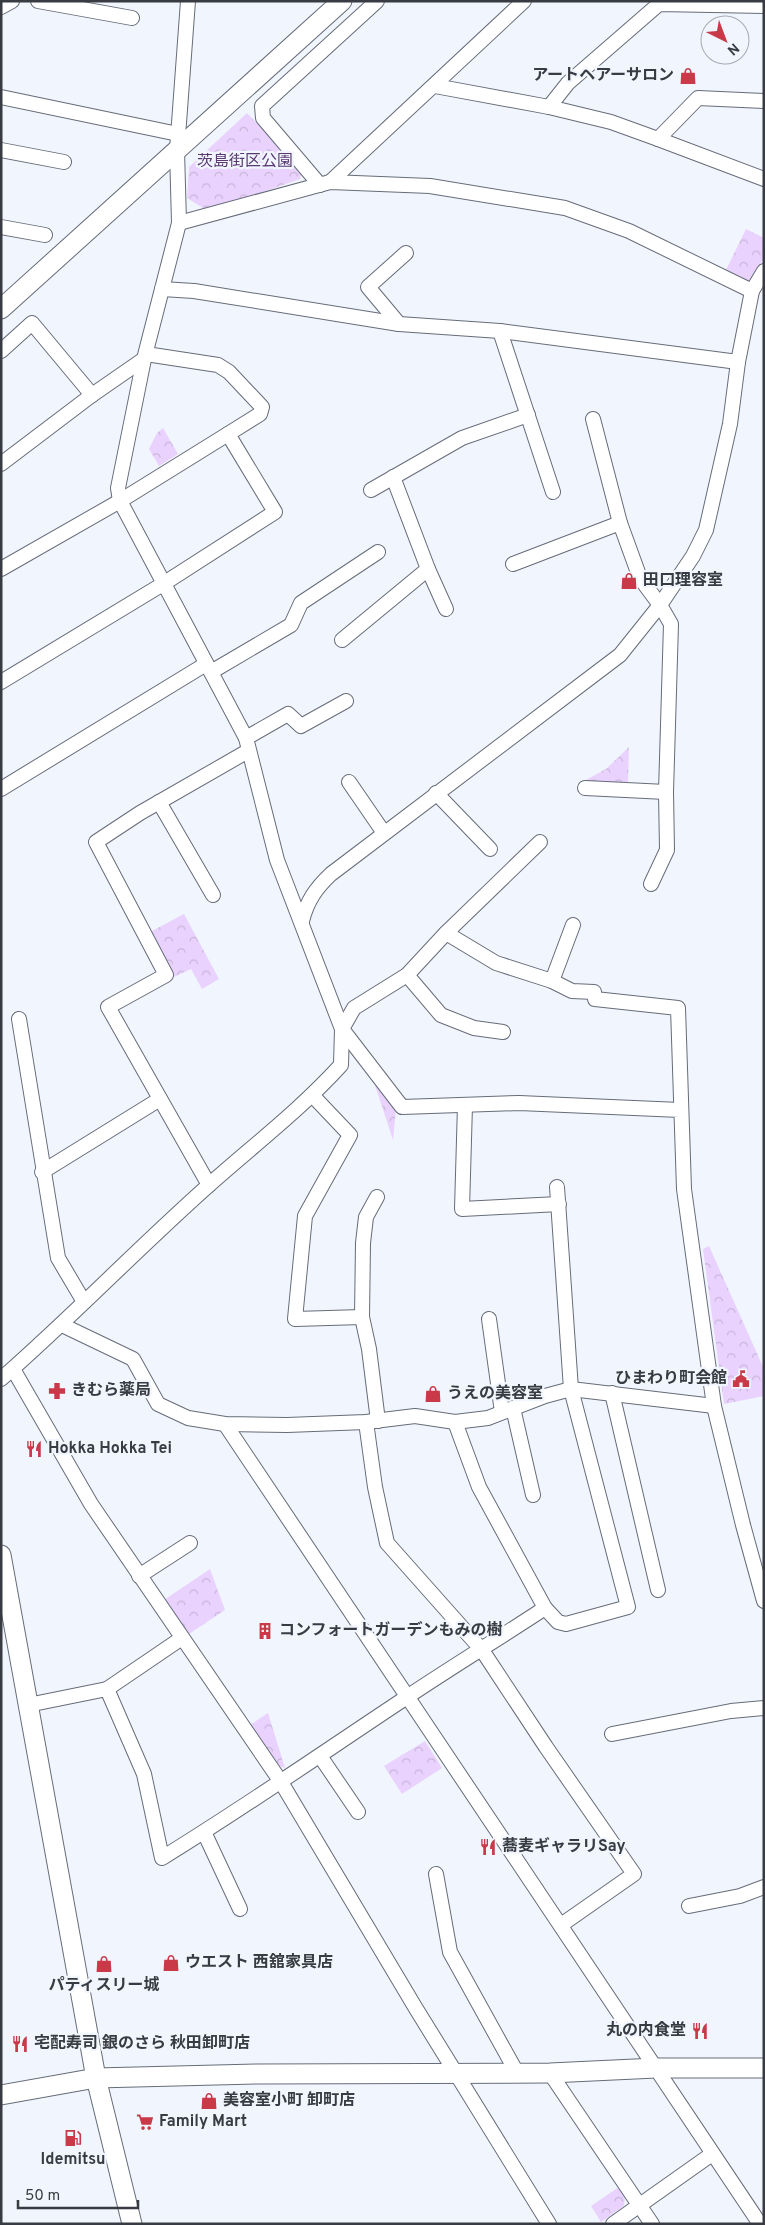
<svg xmlns="http://www.w3.org/2000/svg" width="765" height="2225" font-family="Overpass,'Noto Sans JP',sans-serif">
<defs>
<pattern id="park-crowns" width="20" height="18" patternUnits="userSpaceOnUse" patternTransform="scale(1.25)"><rect width="20" height="18" fill="#e9d2fd"/><path d="M2 6a3 3 0 1 1 6 0M12 15a3 3 0 1 1 6 0" fill="none" stroke="#c9b5da"/></pattern>
</defs>
<rect width="100%" height="100%" fill="#f1f5fe"/>
<g fill="url(#park-crowns)">
<path d="M 247,113 L 302,170 L 300,179 L 208,211 L 187,198 L 189,167 Z"/>
<path d="M 746,229 L 764,238 L 764,257 L 751,283 L 726,270 Z"/>
<path d="M 163,428 L 178,454 L 159,466 L 149,449 L 157,433 Z"/>
<path d="M 629,747 L 628,785 L 582,782 L 606,769 Z"/>
<path d="M 184,914 L 219,979 L 202,989 L 191,969 L 174,977 L 153,937 L 152,931 Z"/>
<path d="M 372,1076 L 396,1109 L 393,1140 Z"/>
<path d="M 709,1246 L 764,1369 L 764,1396 L 724,1404 L 703,1249 Z"/>
<path d="M 210,1569 L 225,1610 L 186,1636 L 164,1600 Z"/>
<path d="M 268,1713 L 285,1768 L 276,1765 L 250,1725 Z"/>
<path d="M 425,1741 L 442,1768 L 402,1794 L 384,1766 Z"/>
<path d="M 619,2187 L 625,2196 L 624,2206 L 601,2222 L 591,2206 Z"/>
</g>
<g fill="none" stroke-linecap="round" stroke-linejoin="round">
<g stroke="#666c78" stroke-width="16">
<g id="street">
<path d="M 38,1 L 132,18"/>
<path d="M 1,7 L 12,1"/>
<path d="M 435,86 L 549,107 L 611,122 L 658,139 L 698,98 L 764,101"/>
<path d="M 1,97 L 178,134"/>
<path d="M 549,107 L 568,83 L 659,4 L 764,6"/>
<path d="M 658,139 L 764,179"/>
<path d="M 1,150 L 64,162"/>
<path d="M 330,182 L 524,1"/>
<path d="M 320,185 L 263,118 L 262,106 L 377,1"/>
<path d="M 179,223 L 330,182 L 430,186 L 565,208 L 629,231 L 752,291"/>
<path d="M 1,227 L 45,235"/>
<path d="M 162,289 L 194,291 L 399,324 L 500,331 L 738,362"/>
<path d="M 399,324 L 368,287 L 406,253"/>
<path d="M 500,331 L 553,492"/>
<path d="M 1,351 L 32,323 L 92,395"/>
<path d="M 146,354 L 218,365 L 229,372 L 262,407 L 260,414 L 228,434"/>
<path d="M 593,419 L 620,523 L 640,578 L 660,605 L 671,624 L 666,792 L 667,850 L 651,884"/>
<path d="M 1,464 L 92,395 L 144,359"/>
<path d="M 371,490 L 462,438 L 528,415"/>
<path d="M 513,564 L 620,523"/>
<path d="M 1,569 L 120,501 L 228,434 L 275,512 L 163,584 L 1,682"/>
<path d="M 428,569 L 446,609"/>
<path d="M 342,640 L 428,569 L 393,477"/>
<path d="M 211,672 L 291,625 L 301,603 L 378,552"/>
<path d="M 246,738 L 288,714 L 301,726 L 346,701"/>
<path d="M 349,782 L 384,833"/>
<path d="M 585,788 L 666,792"/>
<path d="M 1,789 L 206,664"/>
<path d="M 436,793 L 490,849"/>
<path d="M 159,802 L 213,895"/>
<path d="M 302,921 C 307,901 316,888 331,874 L 620,655 L 660,605 L 693,556 L 706,530 L 730,424 L 738,362 L 752,291 L 764,271"/>
<path d="M 446,933 L 540,842"/>
<path d="M 407,975 L 441,1015 L 474,1028 L 503,1032"/>
<path d="M 552,981 L 573,925"/>
<path d="M 19,1019 L 58,1258 L 84,1302"/>
<path d="M 313,1096 L 350,1135 L 305,1216 L 295,1319 L 362,1317"/>
<path d="M 465,1105 L 462,1209 L 559,1204"/>
<path d="M 680,1110 L 519,1103 L 402,1107 L 342,1029 L 354,1008 L 407,975 L 446,933 L 496,963 L 552,981 L 572,991 L 594,992 L 595,999 L 678,1008 L 684,1189 L 714,1406 L 743,1525 L 764,1601"/>
<path d="M 42,1172 L 160,1099"/>
<path d="M 209,1185 L 108,1007 L 166,975 L 96,842 L 140,813 L 248,751"/>
<path d="M 377,1197 L 366,1217 L 363,1243 L 362,1317 L 369,1349 L 378,1421"/>
<path d="M 489,1319 L 502,1412"/>
<path d="M 62,1325 L 133,1359 L 158,1404 L 188,1418 L 225,1424 L 287,1425 L 366,1422 L 415,1416 L 455,1422 L 488,1418 L 545,1396 L 571,1389 L 714,1406"/>
<path d="M 13,1369 L 91,1504 L 281,1782 L 415,2007 L 549,2224"/>
<path d="M 1,1379 C 72,1317 138,1248 209,1185 C 254,1145 301,1109 341,1065 L 342,1029 L 277,860 L 246,738 L 120,501 L 118,488 L 144,359 L 179,223 L 177,150 L 188,1"/>
<path d="M 612,1393 L 658,1590"/>
<path d="M 513,1408 L 533,1495"/>
<path d="M 366,1422 L 375,1487 L 387,1543 L 482,1650 L 546,1747 L 634,1874 L 561,1925"/>
<path d="M 225,1424 L 760,2224"/>
<path d="M 139,1576 L 190,1543"/>
<path d="M 545,1608 L 558,1622 L 566,1624 L 628,1607 L 571,1389 L 557,1187"/>
<path d="M 107,1689 L 182,1638"/>
<path d="M 28,1705 L 107,1689 L 144,1774 L 162,1858 C 245,1807 324,1752 404,1699 C 450,1668 498,1639 545,1608 L 479,1487 L 455,1422"/>
<path d="M 612,1734 L 731,1711 L 764,1708"/>
<path d="M 320,1756 L 358,1812"/>
<path d="M 204,1832 L 240,1909"/>
<path d="M 436,1874 L 450,1952 L 517,2073"/>
<path d="M 689,1906 L 740,1896 L 764,1887"/>
<path d="M 550,2073 L 652,2224"/>
<path d="M 613,2224 L 712,2154"/>
</g>
</g>
<g stroke="#666c78" stroke-width="21">
<g id="secondary">
<path d="M 1,309 L 342,1"/>
<path d="M 1,1555 L 96,2078 L 132,2224"/>
<path d="M 1,2095 L 96,2078 L 257,2074 L 550,2073 L 656,2068 L 764,2068"/>
</g>
</g>
<use href="#street" stroke="#fff" stroke-width="14"/>
<use href="#secondary" stroke="#fff" stroke-width="19"/>
</g>
<defs>
<g id="shop-bare" transform="scale(1.35)"><path d="M-5-2.5h2.3a2.7 3.5 0 0 1 5.4 0H5L5.5 6h-11ZM-1.5-2.5h3a1.5 2.3 0 0 0-3 0Z" fill="#c93948" stroke="#f1f5fe" stroke-width="2.5" paint-order="stroke"/></g>
<g id="civic-bare" transform="scale(1.35)"><path d="M-.6-6.5H3V-4.5H.6V-3L4-1V1h2V6H-6V1h2V-1L-.6-3ZM-1.2 2.5V6h2.4V2.5Z" fill="#c93948" stroke="#f1f5fe" stroke-width="2.5" paint-order="stroke"/></g>
<g id="pharmacy-bare" transform="scale(1.35)"><path d="M-2-6h4v4h4v4h-4v4h-4v-4h-4v-4h4Z" fill="#c93948" stroke="#f1f5fe" stroke-width="2.5" paint-order="stroke"/></g>
<g id="restaurant-bare" transform="scale(1.35)"><path d="M-5-6h1v4h1v-4h1v4h1v-4h1v5L-1.5 .5V6h-2V.5L-5-1ZM5-6V6H3V1.5H1.5Q1.5-4 5-6Z" fill="#c93948" stroke="#f1f5fe" stroke-width="2.5" paint-order="stroke"/></g>
<g id="building-bare" transform="scale(1.35)"><path d="M-4-6H4V6H1V3H-1V6H-4ZM-2.5-4.3h1.7v1.8h-1.7ZM.8-4.3h1.7v1.8H.8ZM-2.5-1h1.7V.8h-1.7ZM.8-1h1.7V.8H.8Z" fill="#c93948" stroke="#f1f5fe" stroke-width="2.5" paint-order="stroke"/></g>
<g id="supermarket-bare" transform="scale(1.35)"><path d="M-6-5.5h2.5l.6 2H6L4.5 2H-2.5L-4.4-4H-6ZM-1.5 3.2a1.3 1.3 0 1 0 .1 0ZM3 3.2a1.3 1.3 0 1 0 .1 0Z" fill="#c93948" stroke="#f1f5fe" stroke-width="2.5" paint-order="stroke"/></g>
<g id="fuel-bare" transform="scale(1.35)"><path d="M-5.5-6h7V0h2V4h1.3V-2.5L3-4.5l.8-.8L6-3V5H2.5V1h-1V6h-7ZM-4.2-4.7v3.2H.2V-4.7Z" fill="#c93948" stroke="#f1f5fe" stroke-width="2.5" paint-order="stroke"/></g>
</defs>
<g fill-rule="evenodd">
<use href="#shop-bare" x="688" y="76"/>
<use href="#shop-bare" x="629" y="581"/>
<use href="#civic-bare" x="741" y="1379"/>
<use href="#pharmacy-bare" x="57" y="1391"/>
<use href="#shop-bare" x="433" y="1394"/>
<use href="#restaurant-bare" x="34" y="1449"/>
<use href="#building-bare" x="265" y="1631"/>
<use href="#restaurant-bare" x="488" y="1847"/>
<use href="#shop-bare" x="171" y="1963"/>
<use href="#shop-bare" x="104" y="1964"/>
<use href="#restaurant-bare" x="700" y="2031"/>
<use href="#restaurant-bare" x="20" y="2044"/>
<use href="#shop-bare" x="209" y="2101"/>
<use href="#supermarket-bare" x="145" y="2122"/>
<use href="#fuel-bare" x="73" y="2138"/>
</g>
<g text-anchor="middle" dominant-baseline="central" stroke-width="4.5" stroke-linejoin="round" paint-order="stroke">
<g font-size="16" font-weight="bold" fill="#383b41" stroke="#f1f5fe" text-anchor="start">
<text x="674" y="76" text-anchor="end">アートヘアーサロン</text>
<text x="643" y="581">田口理容室</text>
<text x="727" y="1379" text-anchor="end">ひまわり町会館</text>
<text x="71" y="1391">きむら薬局</text>
<text x="447" y="1394">うえの美容室</text>
<text x="48" y="1449">Hokka Hokka Tei</text>
<text x="279" y="1631">コンフォートガーデンもみの樹</text>
<text x="502" y="1847">蕎麦ギャラリSay</text>
<text x="185" y="1963">ウエスト 西舘家具店</text>
<text x="104" y="1986" text-anchor="middle">パティスリー城</text>
<text x="686" y="2031" text-anchor="end">丸の内食堂</text>
<text x="34" y="2044">宅配寿司 銀のさら 秋田卸町店</text>
<text x="223" y="2101">美容室小町 卸町店</text>
<text x="159" y="2122">Family Mart</text>
<text x="73" y="2160" text-anchor="middle">Idemitsu</text>
</g>
<g font-size="16" fill="#5a3971" stroke="#f1f5fe">
<text x="245" y="162">茨島街区公園</text>
</g>
</g>
<rect width="765" height="2225" fill="none" stroke="#383b41" stroke-width="5"/>
<g transform="translate(725 40) rotate(138)"><circle r="24" fill="#f1f5fe" stroke="#a7abb2"/>
<path d="M0-4L9 19L0 12L-9 19Z" fill="#c93948"/>
<text y="-8" font-size="14" font-weight="bold" text-anchor="middle" fill="#383b41">N</text>
</g>
<path d="M18 2200v8h120v-8" fill="none" stroke="#383b41" stroke-width="2.5"/>
<text x="25" y="2200" font-size="15" fill="#383b41" stroke="#f1f5fe" stroke-width="4" paint-order="stroke">50 m</text>
</svg>
